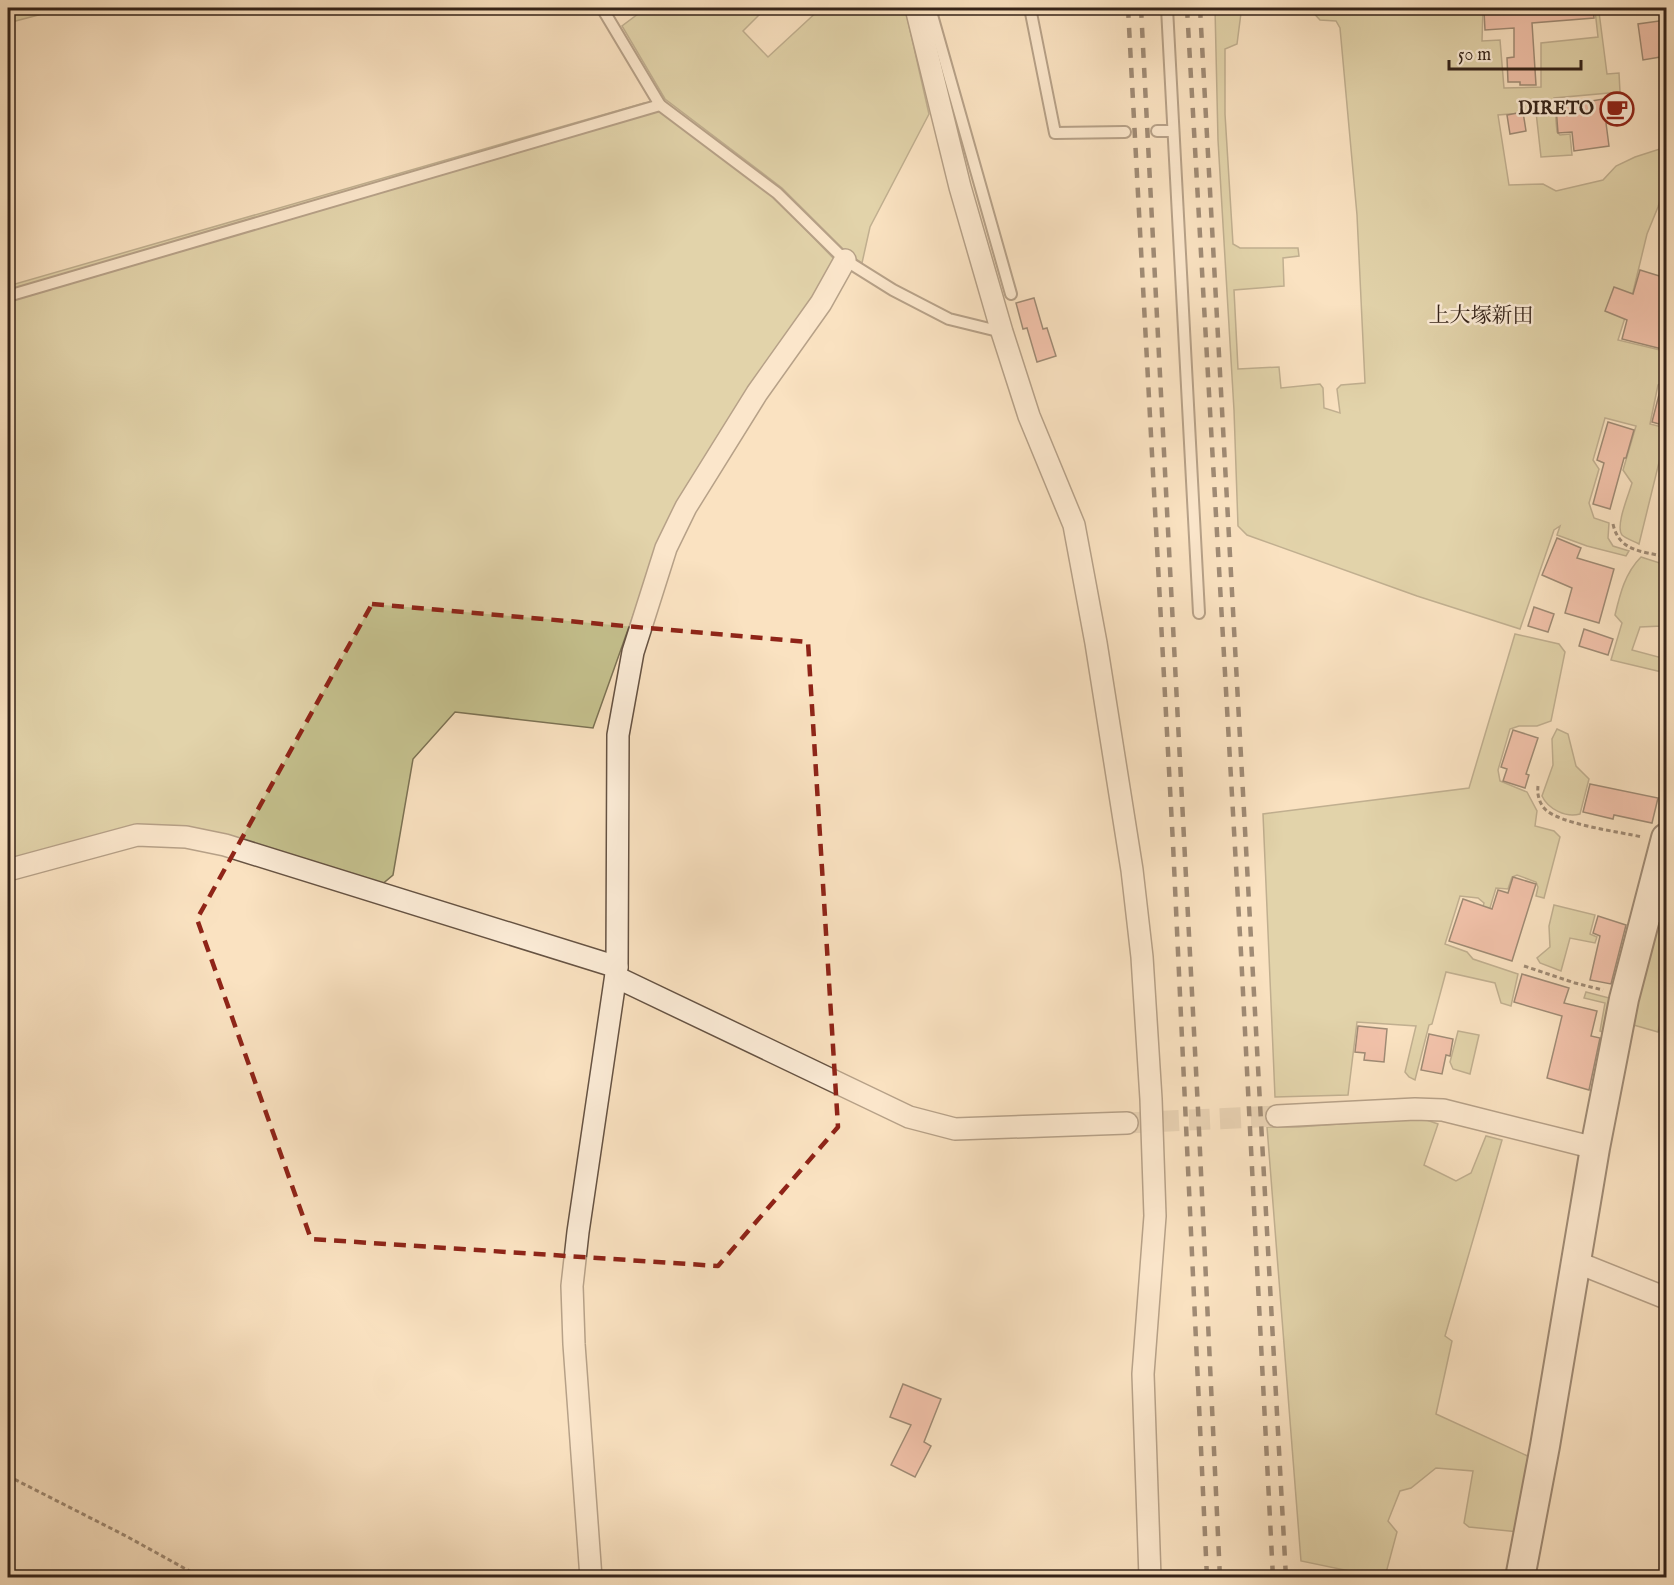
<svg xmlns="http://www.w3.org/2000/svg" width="1674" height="1585" font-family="'IM FELL English','Noto Serif JP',serif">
<rect width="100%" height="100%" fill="#fae2c1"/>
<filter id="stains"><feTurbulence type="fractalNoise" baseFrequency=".00333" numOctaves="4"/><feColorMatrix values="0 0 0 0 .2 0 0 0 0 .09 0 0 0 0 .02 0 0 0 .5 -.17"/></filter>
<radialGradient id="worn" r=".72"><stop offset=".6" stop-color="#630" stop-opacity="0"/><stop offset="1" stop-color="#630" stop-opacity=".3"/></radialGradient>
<g fill="#c5c18e" stroke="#7c7254" stroke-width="1.5">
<path d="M 8,8 L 65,8 L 8,23 Z"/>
<path d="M 646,8 L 766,8 L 743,31 L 768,57 L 821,8 L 905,8 L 929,114 L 870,227 L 862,263 L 846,252 L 782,188 L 665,99 L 622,26 Z"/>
<path d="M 1215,8 L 1264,8 L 1265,11 L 1241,13 L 1237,44 L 1225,49 L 1225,114 L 1233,244 L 1240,248 L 1298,248 L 1299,256 L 1283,258 L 1284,286 L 1234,290 L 1238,369 L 1279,367 L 1281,388 L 1320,384 L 1323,388 L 1324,408 L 1340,413 L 1337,389 L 1341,385 L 1365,383 L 1357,215 L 1340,28 L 1336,21 L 1320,20 L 1309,8 L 1483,8 L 1482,41 L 1500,40 L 1504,88 L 1541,87 L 1541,43 L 1598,37 L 1595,10 L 1637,8 L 1599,12 L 1607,74 L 1619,73 L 1620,92 L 1554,98 L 1557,132 L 1560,135 L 1570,134 L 1572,155 L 1541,157 L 1536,112 L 1498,115 L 1509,185 L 1543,184 L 1556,191 L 1603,180 L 1616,166 L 1635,157 L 1666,147 L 1666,182 L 1658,207 L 1647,234 L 1633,292 L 1618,340 L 1664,351 L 1666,349 L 1666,382 L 1664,381 L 1658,385 L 1650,424 L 1666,428 L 1666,434 L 1639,544 C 1634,541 1626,539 1622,535 C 1615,526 1629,494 1632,483 L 1623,470 L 1636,426 L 1605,418 L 1593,460 L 1599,469 L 1589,503 L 1594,518 L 1609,523 L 1608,538 L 1613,546 L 1629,551 L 1626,556 L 1587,546 L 1557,535 L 1560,526 L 1554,530 L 1520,629 L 1417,596 L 1247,535 L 1238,526 L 1234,410 L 1218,140 Z"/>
<path d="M 644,103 L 662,113 L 774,197 L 836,261 L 747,395 L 657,548 L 593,728 L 455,712 L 413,759 L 393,875 L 374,891 L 223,845 L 137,835 L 8,870 L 8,286 Z"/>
<path d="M 1641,557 L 1666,565 L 1666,612 L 1662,626 L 1640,627 L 1632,650 L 1666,659 L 1666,673 L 1611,660 L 1622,623 L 1615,615 C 1620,594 1625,573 1641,557 Z"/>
<path d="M 1515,634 L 1559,644 L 1565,652 L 1551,721 L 1537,726 L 1519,726 L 1510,729 L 1498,770 L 1500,781 L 1527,792 L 1537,811 L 1535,826 L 1554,831 L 1560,837 L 1544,898 L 1536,896 L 1538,887 L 1536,882 L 1517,875 L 1512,877 L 1508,889 L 1496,888 L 1483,931 L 1476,930 L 1484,903 L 1478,898 L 1460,896 L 1445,944 L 1467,952 L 1473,959 L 1518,974 L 1511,1006 L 1501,1003 L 1495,983 L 1446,972 L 1432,1024 L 1429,1025 L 1415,1080 L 1409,1077 L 1405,1072 L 1416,1026 L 1357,1022 L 1348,1095 L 1275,1097 L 1263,814 L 1469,788 Z"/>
<path d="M 1557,729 L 1568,734 L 1576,766 L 1589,779 L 1580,814 C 1566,818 1548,809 1542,796 L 1553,765 L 1552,739 Z"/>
<path d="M 1554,905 L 1595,915 L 1590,934 L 1597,937 L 1595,943 L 1570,938 L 1561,971 L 1540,963 L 1537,958 L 1550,947 L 1549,926 Z"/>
<path d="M 1656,925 L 1666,928 L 1666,997 L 1658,1032 L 1630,1024 Z"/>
<path d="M 1586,992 L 1613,999 L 1607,1034 L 1600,1031 L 1605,1003 L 1584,998 Z"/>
<path d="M 1458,1031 L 1479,1035 L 1470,1074 L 1453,1069 L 1450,1062 Z"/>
<path d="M 1421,1118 L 1438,1124 L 1424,1165 L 1456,1181 L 1471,1173 L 1486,1136 L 1502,1140 L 1445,1336 L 1452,1341 L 1436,1414 L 1532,1458 L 1519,1532 L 1469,1527 L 1464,1523 L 1473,1471 L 1436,1468 L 1411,1488 L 1400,1491 L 1388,1521 L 1397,1532 L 1386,1573 L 1378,1577 L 1301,1561 L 1267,1127 L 1298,1127 Z"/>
</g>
<g fill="#e99c8f" stroke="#342319" stroke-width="1.5">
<path d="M 1494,8 L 1593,8 L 1594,18 L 1532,23 L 1536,85 L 1520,85 L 1520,82 L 1508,82 L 1507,58 L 1514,57 L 1514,28 L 1485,30 L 1484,11 L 1494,11 Z"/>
<path d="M 1666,20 L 1666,56 L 1643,60 L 1638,24 Z"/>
<path d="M 1621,96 L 1624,121 L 1606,123 L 1609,146 L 1574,151 L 1572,132 L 1558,133 L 1556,107 Z"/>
<path d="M 1523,112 L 1526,131 L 1510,134 L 1507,115 Z"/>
<path d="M 1640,270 L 1666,278 L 1666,314 L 1662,330 L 1666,331 L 1666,350 L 1622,339 L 1627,320 L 1605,311 L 1614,287 L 1633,294 Z"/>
<path d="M 1034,298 L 1043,329 L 1047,328 L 1056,356 L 1037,362 L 1027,328 L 1023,329 L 1016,303 Z"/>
<path d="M 1662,383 L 1666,384 L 1666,426 L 1652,422 Z"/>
<path d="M 1608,422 L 1634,430 L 1626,458 L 1624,458 L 1610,509 L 1593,504 L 1604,463 L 1597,460 Z"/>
<path d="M 1557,538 L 1581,548 L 1577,558 L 1614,569 L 1599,623 L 1565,613 L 1572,588 L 1542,575 Z"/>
<path d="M 1534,607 L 1554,614 L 1548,632 L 1528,626 Z"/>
<path d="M 1584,629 L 1613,639 L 1608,655 L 1579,646 Z"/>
<path d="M 1513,730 L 1538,738 L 1526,774 L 1529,775 L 1525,788 L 1503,781 L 1507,769 L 1501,767 Z"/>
<path d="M 1590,784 L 1658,798 L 1652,823 L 1614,815 L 1613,819 L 1583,812 Z"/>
<path d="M 1513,877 L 1536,884 L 1512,961 L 1449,941 L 1463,899 L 1492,909 L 1498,890 L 1508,893 Z"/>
<path d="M 1598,916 L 1626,925 L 1611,984 L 1590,980 L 1600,936 L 1593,933 Z"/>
<path d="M 1522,974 L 1569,988 L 1564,1003 L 1597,1011 L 1591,1036 L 1600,1038 L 1589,1090 L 1547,1078 L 1562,1016 L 1514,1002 Z"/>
<path d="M 1358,1026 L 1387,1029 L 1384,1062 L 1364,1060 L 1365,1053 L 1355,1052 Z"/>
<path d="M 1429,1034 L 1453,1039 L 1450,1056 L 1446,1055 L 1442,1074 L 1421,1070 Z"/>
<path d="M 903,1384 L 941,1399 L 924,1442 L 931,1446 L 915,1477 L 891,1465 L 911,1425 L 890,1417 Z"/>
</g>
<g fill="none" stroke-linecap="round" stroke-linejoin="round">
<path stroke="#d2bc9f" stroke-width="21" stroke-dasharray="21 10" stroke-linecap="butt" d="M 1127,1123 L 1277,1116"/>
<g stroke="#665343" stroke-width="14">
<g id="lane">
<path d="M 602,8 L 660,105 L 777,193 L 845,260 L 893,290 L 949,319 L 1002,332"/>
<path d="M 930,8 L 1011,294"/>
<path d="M 1030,8 L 1055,133 L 1125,132"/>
<path d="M 1167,8 L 1199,613"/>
<path d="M 1157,131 L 1173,131"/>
<path d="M 8,296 L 660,105"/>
<path d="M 1647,914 L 1666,919"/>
</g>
</g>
<g stroke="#665343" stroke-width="24">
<g id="street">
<path d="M 916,8 L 960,187 L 1002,332 L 1029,416 L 1074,525 L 1096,643 L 1132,870 L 1142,957 L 1151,1099 L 1155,1216 L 1143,1374 L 1150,1578"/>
<path d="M 8,870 L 137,835 L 186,837 L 225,845 L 617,967"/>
<path d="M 616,977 L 909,1117 L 955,1129 L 1127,1123"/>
<path d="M 1277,1116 L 1415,1109 L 1443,1110 L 1595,1148"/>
<path d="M 1576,1262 L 1666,1298"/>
<path d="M 591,1578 L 574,1344 L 572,1286 L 578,1232 L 617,967 L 618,735 L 633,652 L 666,548 L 686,507 L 757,393 L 821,303 L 845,260"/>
</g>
</g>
<g stroke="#342319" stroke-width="32">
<path id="secondary" d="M 1520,1578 L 1545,1446 L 1595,1148 L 1624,999 L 1666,838"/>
</g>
<g stroke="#342319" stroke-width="3" stroke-dasharray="4.5 3" stroke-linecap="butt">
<path d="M 1613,524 C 1619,552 1643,551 1666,557"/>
<path d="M 1538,786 C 1537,794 1539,802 1544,808 C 1557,824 1621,832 1642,837"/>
<path d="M 1524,966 L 1575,983 L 1603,990"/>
<path d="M 8,1476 L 126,1536 L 202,1578"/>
</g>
<use href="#lane" stroke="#fcecd7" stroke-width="10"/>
<use href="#street" stroke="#fcecd7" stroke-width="21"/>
<use href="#secondary" stroke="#fcecd7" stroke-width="28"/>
<g stroke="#342319" stroke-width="4.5" stroke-dasharray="10 10" stroke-linecap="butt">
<path d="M 1128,8 L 1173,844 L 1207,1578"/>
<path d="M 1141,8 L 1198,1109 L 1220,1578"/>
<path d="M 1187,8 L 1241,953 L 1273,1578"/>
<path d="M 1200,8 L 1286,1578"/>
</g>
</g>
<path d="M0 0H1674V1585H0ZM 372,604 L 808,642 L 838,1127 L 718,1266 L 311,1239 L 197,919 Z" fill="#fae2c1" fill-opacity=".55" fill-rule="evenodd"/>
<path fill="none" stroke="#8f2418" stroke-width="4.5" stroke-dasharray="12 8" stroke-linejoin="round" d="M 372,604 L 808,642 L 838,1127 L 718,1266 L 311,1239 L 197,919 Z"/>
<defs>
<g id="cafe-ring" transform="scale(1.725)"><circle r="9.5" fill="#fcecd7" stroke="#8f2418" stroke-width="1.5"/><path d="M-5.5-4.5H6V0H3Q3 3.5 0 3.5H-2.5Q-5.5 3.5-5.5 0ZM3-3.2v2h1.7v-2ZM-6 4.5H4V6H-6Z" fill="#8f2418"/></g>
</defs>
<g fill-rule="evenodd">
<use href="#cafe-ring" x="1617" y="109"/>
</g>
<g text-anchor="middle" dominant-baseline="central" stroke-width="5" stroke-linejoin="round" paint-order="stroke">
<g font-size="18" font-weight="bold" fill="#342319" stroke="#fcecd7" text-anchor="end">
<text x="1594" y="109">DIRETO</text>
</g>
<g font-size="21" fill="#342319" stroke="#fcecd7">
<text x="1481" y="316">上大塚新田</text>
</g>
</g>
<rect width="1674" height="1585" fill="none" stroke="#fae2c1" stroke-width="30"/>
<rect x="9" y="9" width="1656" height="1567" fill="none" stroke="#342319" stroke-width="3"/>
<rect x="15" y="15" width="1644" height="1555" fill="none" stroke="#342319" stroke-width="1.5"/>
<path d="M1449 60v9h132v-9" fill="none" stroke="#342319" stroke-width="3"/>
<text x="1458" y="60" font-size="18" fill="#342319" stroke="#fcecd7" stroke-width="4.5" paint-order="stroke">50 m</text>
<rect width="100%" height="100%" filter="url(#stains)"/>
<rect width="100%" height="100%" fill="url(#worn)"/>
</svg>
